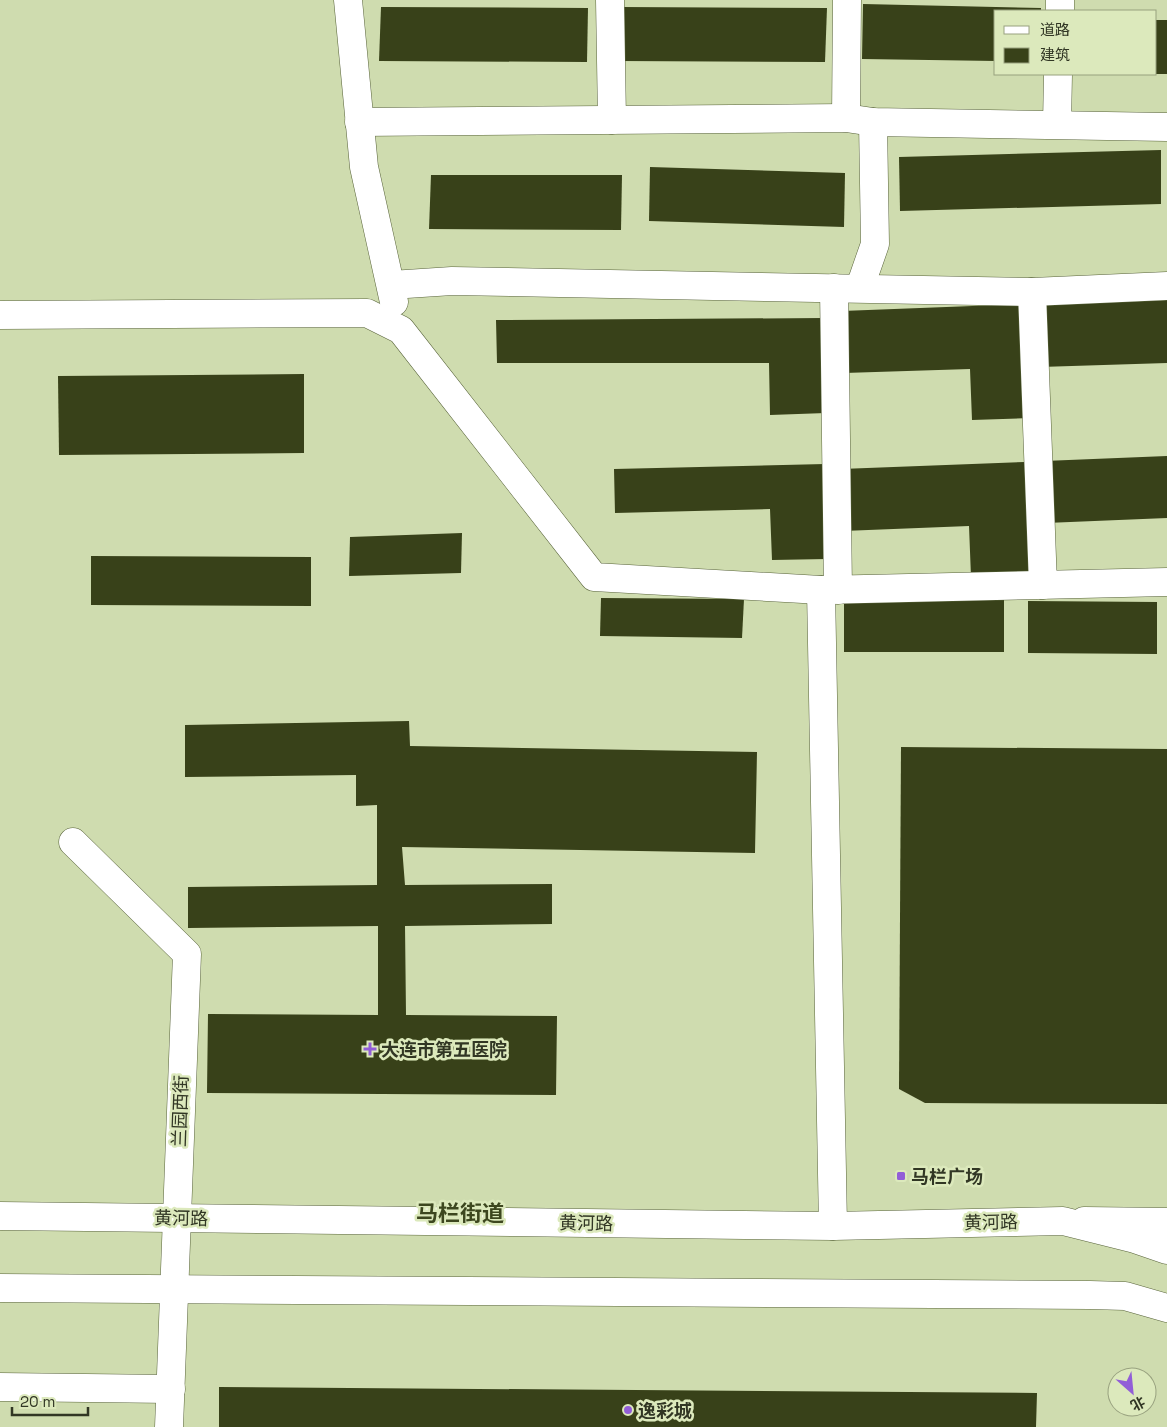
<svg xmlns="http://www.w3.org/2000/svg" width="1167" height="1427" font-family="'Space Grotesk','Noto Sans SC',sans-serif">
<rect width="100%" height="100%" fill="#cfdcaf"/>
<g fill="#384119">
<path d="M 863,4 L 1041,8 L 1041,11 L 996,11 L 996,61 L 862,59 Z"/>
<path d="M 381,7 L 588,8 L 587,62 L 379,61 Z"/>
<path d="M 620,7 L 827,8 L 825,62 L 619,61 Z"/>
<rect x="1156" y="20" width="11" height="54"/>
<path d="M 1161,150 L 1161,204 L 900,211 L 899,157 Z"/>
<path d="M 650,167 L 845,173 L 844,227 L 649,221 Z"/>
<path d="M 431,175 L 622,175 L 621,230 L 429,229 Z"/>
<path d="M 1167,300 L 1167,363 L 1040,367 L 1038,305 Z"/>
<path d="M 1026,304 L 1030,418 L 972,420 L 970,369 L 844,373 L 842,311 Z"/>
<path d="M 824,318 L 826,413 L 770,415 L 769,363 L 497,363 L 496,320 Z"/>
<path d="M 304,374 L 304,453 L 59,455 L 58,376 Z"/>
<path d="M 1167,456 L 1167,518 L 1046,523 L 1044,461 Z"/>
<path d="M 1025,462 L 1029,575 L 971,577 L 969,526 L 843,531 L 841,469 Z"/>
<path d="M 825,464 L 827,559 L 772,560 L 770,509 L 615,513 L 614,469 Z"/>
<path d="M 462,533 L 461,573 L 349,576 L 350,537 Z"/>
<path d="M 91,556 L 311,557 L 311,606 L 91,605 Z"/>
<path d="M 601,598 L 744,599 L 742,638 L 600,636 Z"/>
<rect x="844" y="600" width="160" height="52"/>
<path d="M 1028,601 L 1157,602 L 1157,654 L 1028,653 Z"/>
<path d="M 409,721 L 410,746 L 757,752 L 755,853 L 402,847 L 405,885 L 552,884 L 552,924 L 405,926 L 406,1015 L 557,1016 L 556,1095 L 207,1093 L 208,1014 L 378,1015 L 378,926 L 188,928 L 188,887 L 377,885 L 377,805 L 356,806 L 356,775 L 185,777 L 185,725 Z"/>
<path d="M 901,747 L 1167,749 L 1167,1104 L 925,1103 L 899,1089 Z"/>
<path d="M 219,1387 L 1037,1393 L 1036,1427 L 219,1427 Z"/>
</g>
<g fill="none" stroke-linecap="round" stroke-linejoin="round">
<g stroke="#59643b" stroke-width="29">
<g id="minor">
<path d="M 348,0 L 364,167 L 394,302"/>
<path d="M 610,0 L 612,120"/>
<path d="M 1060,11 L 1060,0"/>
<path d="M 846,118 L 847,0"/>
<path d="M 359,122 L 846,118 L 873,122 L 1167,127"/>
<path d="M 1057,124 L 1058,74"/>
<path d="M 391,285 L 452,281 L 1032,292 L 1167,286"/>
<path d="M 860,287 L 875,244 L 873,122"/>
<path d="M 834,288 L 838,590"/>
<path d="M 1032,292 L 1043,585"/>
<path d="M 0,315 L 367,313 L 401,330 L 594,577 L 821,590 L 1167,582"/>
<path d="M 821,590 L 833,1226"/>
<path d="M 73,842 L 187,954 L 169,1427"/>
<path d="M 1084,1221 L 1167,1222"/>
<path d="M 0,1387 L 171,1389"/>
</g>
</g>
<g stroke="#59643b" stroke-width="29">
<g id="major">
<path d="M 0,1216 L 833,1226 L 1063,1221 L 1135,1239 L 1167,1250"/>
<path d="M 0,1288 L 1090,1295 L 1125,1296 L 1167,1308"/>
</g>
</g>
<use href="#minor" stroke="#fff" stroke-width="28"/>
<use href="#major" stroke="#fff" stroke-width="28"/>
</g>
<g fill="#925ed7" stroke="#dce9bc" stroke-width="2">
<path d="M367.5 1041.5h5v5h5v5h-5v5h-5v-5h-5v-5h5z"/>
<rect x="896" y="1171" width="10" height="10" rx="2.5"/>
<circle cx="628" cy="1410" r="5"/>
</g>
<g text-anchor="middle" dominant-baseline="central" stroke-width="5" stroke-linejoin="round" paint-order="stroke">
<g font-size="18" font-weight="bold" fill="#313624" stroke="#dce9bc" text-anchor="start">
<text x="381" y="1049">大连市第五医院</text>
<text x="911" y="1176">马栏广场</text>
<text x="638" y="1410">逸彩城</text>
</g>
<g font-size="18" fill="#313624" stroke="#dce9bc">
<text transform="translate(180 1111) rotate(-88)">兰园西街</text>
<text transform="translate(181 1218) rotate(1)">黄河路</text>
<text transform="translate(991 1222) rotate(-1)">黄河路</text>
<text transform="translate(586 1223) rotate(1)">黄河路</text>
</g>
<g font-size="22" font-weight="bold" fill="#3d471f" stroke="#dce9bc">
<text x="460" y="1213">马栏街道</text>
</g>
</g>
<rect x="994" y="10" width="162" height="65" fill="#dce9bc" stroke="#98a17f"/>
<rect x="1004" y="26" width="25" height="8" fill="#ffffff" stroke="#98a17f"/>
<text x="1040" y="35" font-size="15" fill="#313624">道路</text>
<rect x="1004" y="48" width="25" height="15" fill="#384119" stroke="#98a17f"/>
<text x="1040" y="60" font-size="15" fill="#313624">建筑</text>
<g transform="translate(1132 1392) rotate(153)"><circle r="24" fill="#dce9bc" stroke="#98a17f"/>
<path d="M0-4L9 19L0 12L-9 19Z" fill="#925ed7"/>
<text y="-8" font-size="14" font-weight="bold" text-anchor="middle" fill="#313624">北</text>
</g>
<path d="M12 1407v8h76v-8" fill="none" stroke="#313624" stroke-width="2.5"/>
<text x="20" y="1407" font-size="15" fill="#313624" stroke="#dce9bc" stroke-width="4" paint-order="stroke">20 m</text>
</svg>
